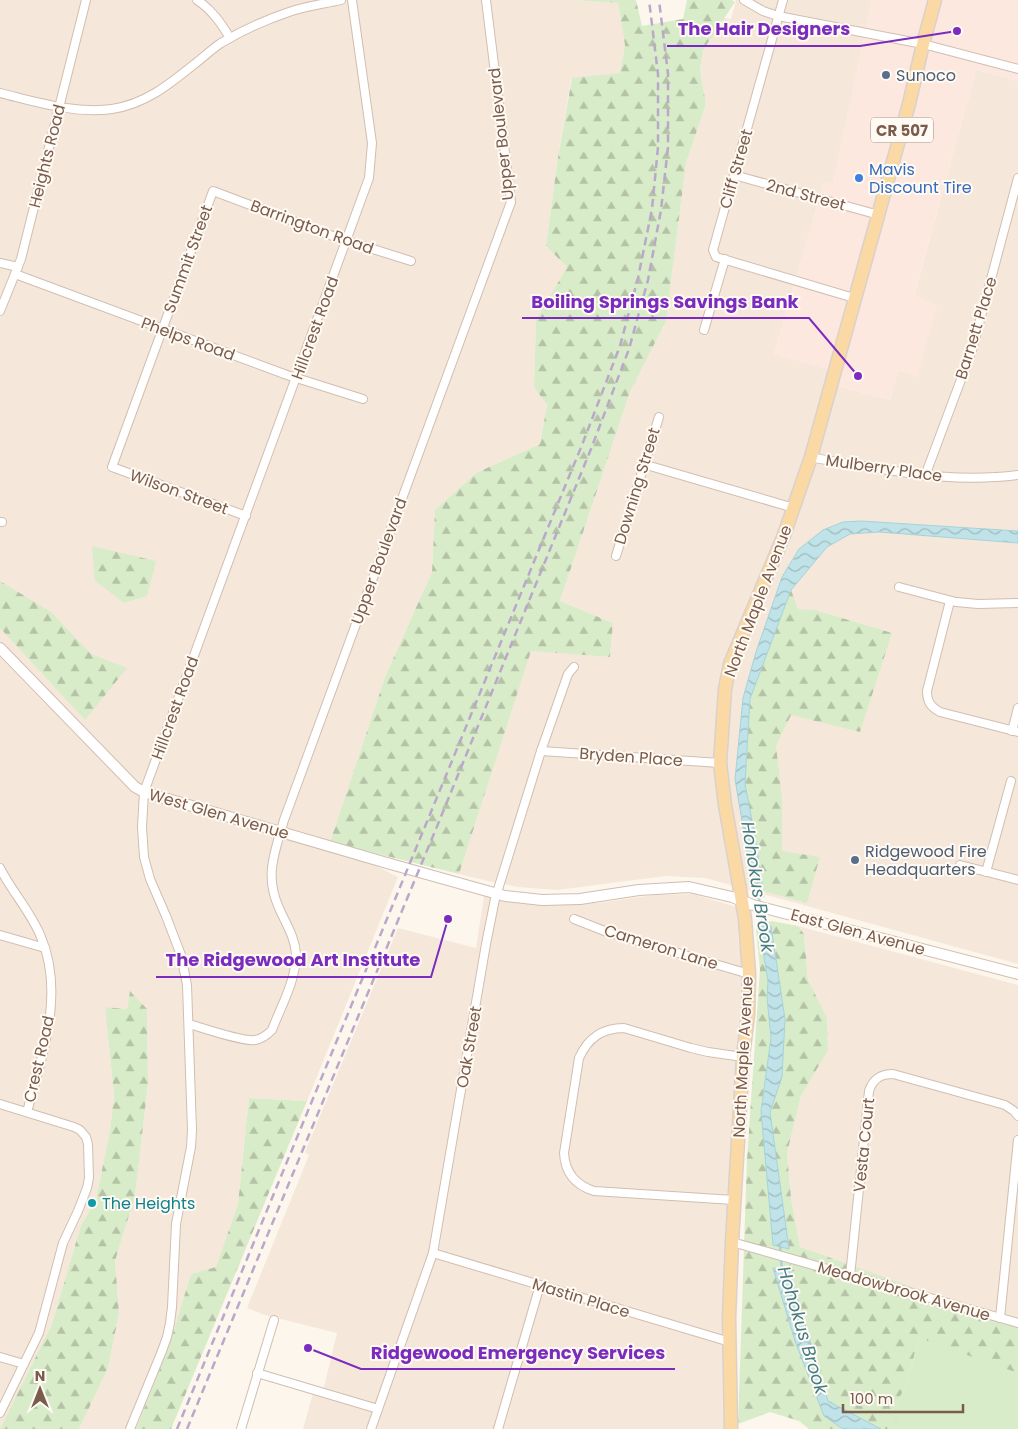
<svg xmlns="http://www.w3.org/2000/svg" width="1018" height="1429" font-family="Poppins,sans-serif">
<defs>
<pattern id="forest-firs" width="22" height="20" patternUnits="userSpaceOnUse" patternTransform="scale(1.25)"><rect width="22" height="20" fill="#d8ecc9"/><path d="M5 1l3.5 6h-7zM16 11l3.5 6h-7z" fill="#b4c2a5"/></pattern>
<pattern id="water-waves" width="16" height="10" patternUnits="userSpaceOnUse" patternTransform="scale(1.25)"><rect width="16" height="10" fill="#bfe3e8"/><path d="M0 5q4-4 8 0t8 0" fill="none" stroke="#a0bbbe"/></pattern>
</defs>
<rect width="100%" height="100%" fill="#fdf6ec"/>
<g fill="#f5e8da">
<path d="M 0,0 L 572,0 L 618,3 L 625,45 L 620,73 L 571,79 L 558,157 L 546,246 L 567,267 L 536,320 L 534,387 L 547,405 L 540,444 L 476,473 L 435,510 L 432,572 L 385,677 L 330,842 L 398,877 L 307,1101 L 249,1098 L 238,1204 L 216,1268 L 191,1274 L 169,1346 L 136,1429 L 79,1429 L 108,1368 L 119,1313 L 115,1261 L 135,1196 L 148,1083 L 147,1009 L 130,991 L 127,1009 L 105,1007 L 114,1096 L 110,1130 L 96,1200 L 81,1225 L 52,1324 L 0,1429 Z"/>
<path d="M 736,0 L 872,0 L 833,184 L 824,182 L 774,354 L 829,369 L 807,443 L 821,447 L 838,386 L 890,400 L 898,370 L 917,376 L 914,296 L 976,70 L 1018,81 L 1018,964 L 705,878 L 666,876 L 557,890 L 518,887 L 488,881 L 459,874 L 531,650 L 610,657 L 613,623 L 560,601 L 630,392 L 666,320 L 686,163 L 706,104 L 700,70 L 703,49 L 703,14 L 731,19 Z"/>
<path d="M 693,894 L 737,907 L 739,944 L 744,964 L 727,1429 L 303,1429 L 313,1393 L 322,1395 L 337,1333 L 265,1315 L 247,1308 L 309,1155 L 305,1152 L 398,928 L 476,948 L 484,896 L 532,904 L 598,903 L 654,895 Z"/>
<path d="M 798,926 L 1018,985 L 1018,1323 L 810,1264 L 800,1247 L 791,1198 L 787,1153 L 801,1096 L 828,1049 L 827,1018 L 808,980 L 804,934 Z"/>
</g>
<path fill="#fde8e0" d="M 872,0 L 1018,0 L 1018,81 L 976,70 L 914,295 L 937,306 L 917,377 L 898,370 L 890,400 L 838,386 L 841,373 L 774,354 L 824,182 L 833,183 Z"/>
<g fill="url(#forest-firs)" fill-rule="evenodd">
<path d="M 572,0 L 636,0 L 642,26 L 683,19 L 687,0 L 732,0 L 735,2 L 703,50 L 700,70 L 706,104 L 686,163 L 666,321 L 630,392 L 560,601 L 613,623 L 610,657 L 531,651 L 459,874 L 330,842 L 385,677 L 432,572 L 435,510 L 476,473 L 540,444 L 547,405 L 534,387 L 536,320 L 567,267 L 546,246 L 558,157 L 572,78 L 620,73 L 625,45 L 618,3 Z"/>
<path d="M 92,546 L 156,561 L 147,596 L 124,603 L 95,581 Z"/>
<path d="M 0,581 L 51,612 L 91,654 L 127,668 L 85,720 L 0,628 Z"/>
<path d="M 791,590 L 798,609 L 815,610 L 892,633 L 860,732 L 791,715 L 776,746 L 782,798 L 782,851 L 820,857 L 807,903 L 763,891 L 755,836 L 745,784 L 750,699 Z"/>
<path d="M 772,921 L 798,926 L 804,934 L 808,980 L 827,1018 L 828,1050 L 801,1096 L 787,1153 L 791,1198 L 800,1247 L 1018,1325 L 1018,1375 L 919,1338 L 906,1386 L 891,1413 L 910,1429 L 809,1429 L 799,1421 L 770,1412 L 738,1424 L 747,1159 L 760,969 L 756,930 L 759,924 ZM 771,926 L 785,1019 L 782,1076 L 770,1112 L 789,1249 L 761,1111 L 771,1038 L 767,998 L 768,981 L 759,928 Z"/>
<path d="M 130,991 L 147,1009 L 148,1083 L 135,1196 L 115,1261 L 119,1313 L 108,1368 L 79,1429 L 0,1429 L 52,1324 L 81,1225 L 96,1200 L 110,1130 L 114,1096 L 105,1007 L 127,1009 Z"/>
<path d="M 249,1098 L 307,1101 L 171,1429 L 136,1429 L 169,1346 L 191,1274 L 216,1267 L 238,1204 Z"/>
</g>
<path fill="#d8ecc9" d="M 919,1338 L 1018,1373 L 1018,1429 L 902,1429 L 891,1413 L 906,1386 Z"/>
<g fill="url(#water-waves)" stroke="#a5d3da">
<path d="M 861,521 L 1018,531 L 1018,543 L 879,532 L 850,534 L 827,547 L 791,590 L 750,699 L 745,784 L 755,836 L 764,897 L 754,893 L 735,779 L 743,698 L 756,652 L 782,577 L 799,549 L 823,530 L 843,522 Z"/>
<path d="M 771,926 L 785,1019 L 782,1077 L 770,1112 L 789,1249 L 773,1245 L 761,1111 L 771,1038 L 767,998 L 768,981 L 759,927 Z"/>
<path d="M 773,1268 L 789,1270 L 828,1401 L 881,1429 L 843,1429 L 824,1416 L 795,1341 Z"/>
</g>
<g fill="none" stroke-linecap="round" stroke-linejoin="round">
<g stroke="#a5d3da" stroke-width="2.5">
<path d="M 758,893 L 760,904"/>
<path d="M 761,910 L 765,929"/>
<path d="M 780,1245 L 782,1271"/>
</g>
<g stroke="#d1beb0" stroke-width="10">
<g id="minor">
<path d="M 197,0 C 212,10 221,23 230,38"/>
<path d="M 744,0 L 763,11 L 778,16 L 923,44 L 1018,69"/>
<path d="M 783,0 L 713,250 L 716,257 L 854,298"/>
<path d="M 0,93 C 37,102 74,114 112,109 C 146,104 171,83 197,62 C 205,56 212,49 221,43 C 243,30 265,20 289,12 C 306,6 324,4 341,0"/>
<path d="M 734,175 L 879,215"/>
<path d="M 0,263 L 18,267"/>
<path d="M 15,274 L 287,375 L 363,399"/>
<path d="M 0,311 L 21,259 L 86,0"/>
<path d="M 704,330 L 725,259"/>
<path d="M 811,457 C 828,461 846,463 864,466 C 915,475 966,482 1018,475"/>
<path d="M 643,464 L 794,508"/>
<path d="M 925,476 L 972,350 L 1018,178"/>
<path d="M 246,516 L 112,467 L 213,191 L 338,238 L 411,261"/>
<path d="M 0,522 L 2,522"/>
<path d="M 616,556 L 659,417"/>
<path d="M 899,587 L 956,602 L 978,604 L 1018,603"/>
<path d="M 950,601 L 927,691 C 927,702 931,707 940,712 L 1018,732"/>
<path d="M 1012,731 L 1018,708"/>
<path d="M 541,751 L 720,763"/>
<path d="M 960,865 L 1018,880"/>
<path d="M 0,868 C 12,892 31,912 41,937 C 65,994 42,1056 27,1112"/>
<path d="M 986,872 L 1011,781"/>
<path d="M 574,919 L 607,932 L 749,974"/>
<path d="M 0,935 L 45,948"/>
<path d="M 189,1024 C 203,1028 243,1042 255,1040 C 262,1039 267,1035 272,1030 C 281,1006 296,981 296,954 C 295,937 286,924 279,908 C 264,875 275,852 284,820 L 511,202 L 486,0"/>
<path d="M 0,1104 L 74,1127 L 80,1130 L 86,1137 L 88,1144 L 89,1178 L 87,1188 L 78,1211 L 63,1243 L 39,1333 L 0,1413"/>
<path d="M 734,1200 L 594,1191 C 575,1185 565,1173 564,1153 L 579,1058 C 588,1038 602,1028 624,1028 L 691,1048 L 708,1052 L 743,1057"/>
<path d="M 732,1242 L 1018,1323"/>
<path d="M 433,1253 L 730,1342"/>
<path d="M 850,1276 L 869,1091 C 873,1079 880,1074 893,1074 L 1005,1105 L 1014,1111 L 1018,1116"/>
<path d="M 1000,1318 L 1018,1140"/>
<path d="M 0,1357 L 24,1364"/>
<path d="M 257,1373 L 378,1409"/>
<path d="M 130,1429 L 162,1351 L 167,1337 L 170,1323 L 172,1307 L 176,1224 L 191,1147 L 192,1130 L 187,985 L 181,955 L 166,916 L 150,879 L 144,857 L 142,827 L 144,792 L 369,178 L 372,143 L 352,0"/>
<path d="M 241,1429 L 274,1320"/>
<path d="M 371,1429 L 433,1253 L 486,944 L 495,899 L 541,751 L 568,674 L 574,667"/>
<path d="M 498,1429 L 540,1285"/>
</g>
</g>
<g stroke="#d1beb0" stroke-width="12">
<path id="tertiary" d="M 0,648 L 135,787 L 144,792 L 387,863 L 505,896 L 542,900 L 580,899 L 639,890 L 689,887 L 732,897 L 753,905 L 1018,974"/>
</g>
<g stroke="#dad1cd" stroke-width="15">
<path id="primary" d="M 731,1429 L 729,1318 L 732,1242 L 743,1057 L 748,1014 L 749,974 L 745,919 L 725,805 L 720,763 L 725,689 L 730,664 L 784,535 L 811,457 L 909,104 L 923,44 L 935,0"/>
</g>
<use href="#minor" stroke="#fff" stroke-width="8"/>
<use href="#tertiary" stroke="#fff" stroke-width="10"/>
<use href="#primary" stroke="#fbd9a5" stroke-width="12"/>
<g stroke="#b9a8c9" stroke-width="2.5" stroke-dasharray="8 5" stroke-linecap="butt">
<path d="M 177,1429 L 582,445 L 620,346 L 638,278 L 652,209 L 658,147 L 658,74 L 649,0"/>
<path d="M 187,1429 L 438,824 L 591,449 L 629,349 L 648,280 L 661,210 L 668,147 L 668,74 L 659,0"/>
</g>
</g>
<g fill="#5c6f8a" stroke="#fffaf3" stroke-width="2">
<circle cx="886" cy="75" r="5"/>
<circle cx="855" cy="860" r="5"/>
</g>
<circle fill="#3f7fe0" stroke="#fffaf3" stroke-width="2" cx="859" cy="178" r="5"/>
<circle fill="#0f9aa8" stroke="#fffaf3" stroke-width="2" cx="92" cy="1203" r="5"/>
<g text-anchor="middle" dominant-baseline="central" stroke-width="4" stroke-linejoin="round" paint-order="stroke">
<rect fill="#fffaf3" stroke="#a28b7f" stroke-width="1" x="871" y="117.5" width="62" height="25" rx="4"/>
<g font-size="15" font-weight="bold" fill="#7a5c4d">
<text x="902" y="130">CR 507</text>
</g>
<g font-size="16" fill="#4e5e75" stroke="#fffaf3" text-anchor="start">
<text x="896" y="75">Sunoco</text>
<text x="865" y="851">Ridgewood Fire<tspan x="865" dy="18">Headquarters</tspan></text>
</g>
<g font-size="16" fill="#7a5c4d" stroke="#fffaf3">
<text transform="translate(501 134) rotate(-96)">Upper Boulevard</text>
<text transform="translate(47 156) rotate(-76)">Heights Road</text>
<text transform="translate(736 169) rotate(-74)">Cliff Street</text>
<text transform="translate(806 195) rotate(15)">2nd Street</text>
<text transform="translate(312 227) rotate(20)">Barrington Road</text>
<text transform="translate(188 259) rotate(-70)">Summit Street</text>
<text transform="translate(315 328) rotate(-70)">Hillcrest Road</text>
<text transform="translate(976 328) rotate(-73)">Barnett Place</text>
<text transform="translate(188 339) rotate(20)">Phelps Road</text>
<text transform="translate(884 468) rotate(8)">Mulberry Place</text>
<text transform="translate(637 486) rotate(-73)">Downing Street</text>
<text transform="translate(179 492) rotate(20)">Wilson Street</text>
<text transform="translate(379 561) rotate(-70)">Upper Boulevard</text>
<text transform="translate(758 601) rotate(-69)">North Maple Avenue</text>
<text transform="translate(175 708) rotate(-70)">Hillcrest Road</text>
<text transform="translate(631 757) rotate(4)">Bryden Place</text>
<text transform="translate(219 814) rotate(16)">West Glen Avenue</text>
<text transform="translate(858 932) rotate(15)">East Glen Avenue</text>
<text transform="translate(661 947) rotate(17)">Cameron Lane</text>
<text transform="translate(469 1047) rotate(-80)">Oak Street</text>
<text transform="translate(743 1057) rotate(-87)">North Maple Avenue</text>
<text transform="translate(39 1059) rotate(-77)">Crest Road</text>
<text transform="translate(864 1145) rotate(-84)">Vesta Court</text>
<text transform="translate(904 1291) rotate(16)">Meadowbrook Avenue</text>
<text transform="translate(581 1298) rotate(17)">Mastin Place</text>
</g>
<g font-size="16" fill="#366cbe" stroke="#fffaf3" text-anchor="start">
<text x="869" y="169">Mavis<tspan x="869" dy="18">Discount Tire</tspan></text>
</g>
<g font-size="16" fill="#0d838f" stroke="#fffaf3" text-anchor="start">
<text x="102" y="1203">The Heights</text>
</g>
<g font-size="18" font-style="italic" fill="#437c86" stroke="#fffaf3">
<text transform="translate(758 887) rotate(81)">Hohokus Brook</text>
<text transform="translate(803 1330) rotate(73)">Hohokus Brook</text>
</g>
</g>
<path fill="none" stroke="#7b2cbf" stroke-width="2" d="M957 31L860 46H667M858 376L809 318H522M448 919L431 977H156M308 1348L361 1369H675"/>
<g fill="#7b2cbf" stroke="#fffaf3" stroke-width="2">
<circle cx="957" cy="31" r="5"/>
<circle cx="858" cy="376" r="5"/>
<circle cx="448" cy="919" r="5"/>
<circle cx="308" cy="1348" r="5"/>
</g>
<g font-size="18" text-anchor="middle" font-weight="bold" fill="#7b2cbf" stroke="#fffaf3" stroke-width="4" stroke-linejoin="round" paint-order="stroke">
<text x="764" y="35">The Hair Designers</text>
<text x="665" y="308">Boiling Springs Savings Bank</text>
<text x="293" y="966">The Ridgewood Art Institute</text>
<text x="518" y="1359">Ridgewood Emergency Services</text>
</g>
<g transform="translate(40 1389)" stroke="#fffaf3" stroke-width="4" paint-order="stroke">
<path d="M0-4L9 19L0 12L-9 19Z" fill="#7a5c4d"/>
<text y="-8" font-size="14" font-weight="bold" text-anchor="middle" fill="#7a5c4d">N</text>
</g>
<path d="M843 1404v8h120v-8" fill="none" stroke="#7a5c4d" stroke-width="2.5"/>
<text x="850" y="1404" font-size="15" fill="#7a5c4d" stroke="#fffaf3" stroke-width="4" paint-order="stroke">100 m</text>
</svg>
